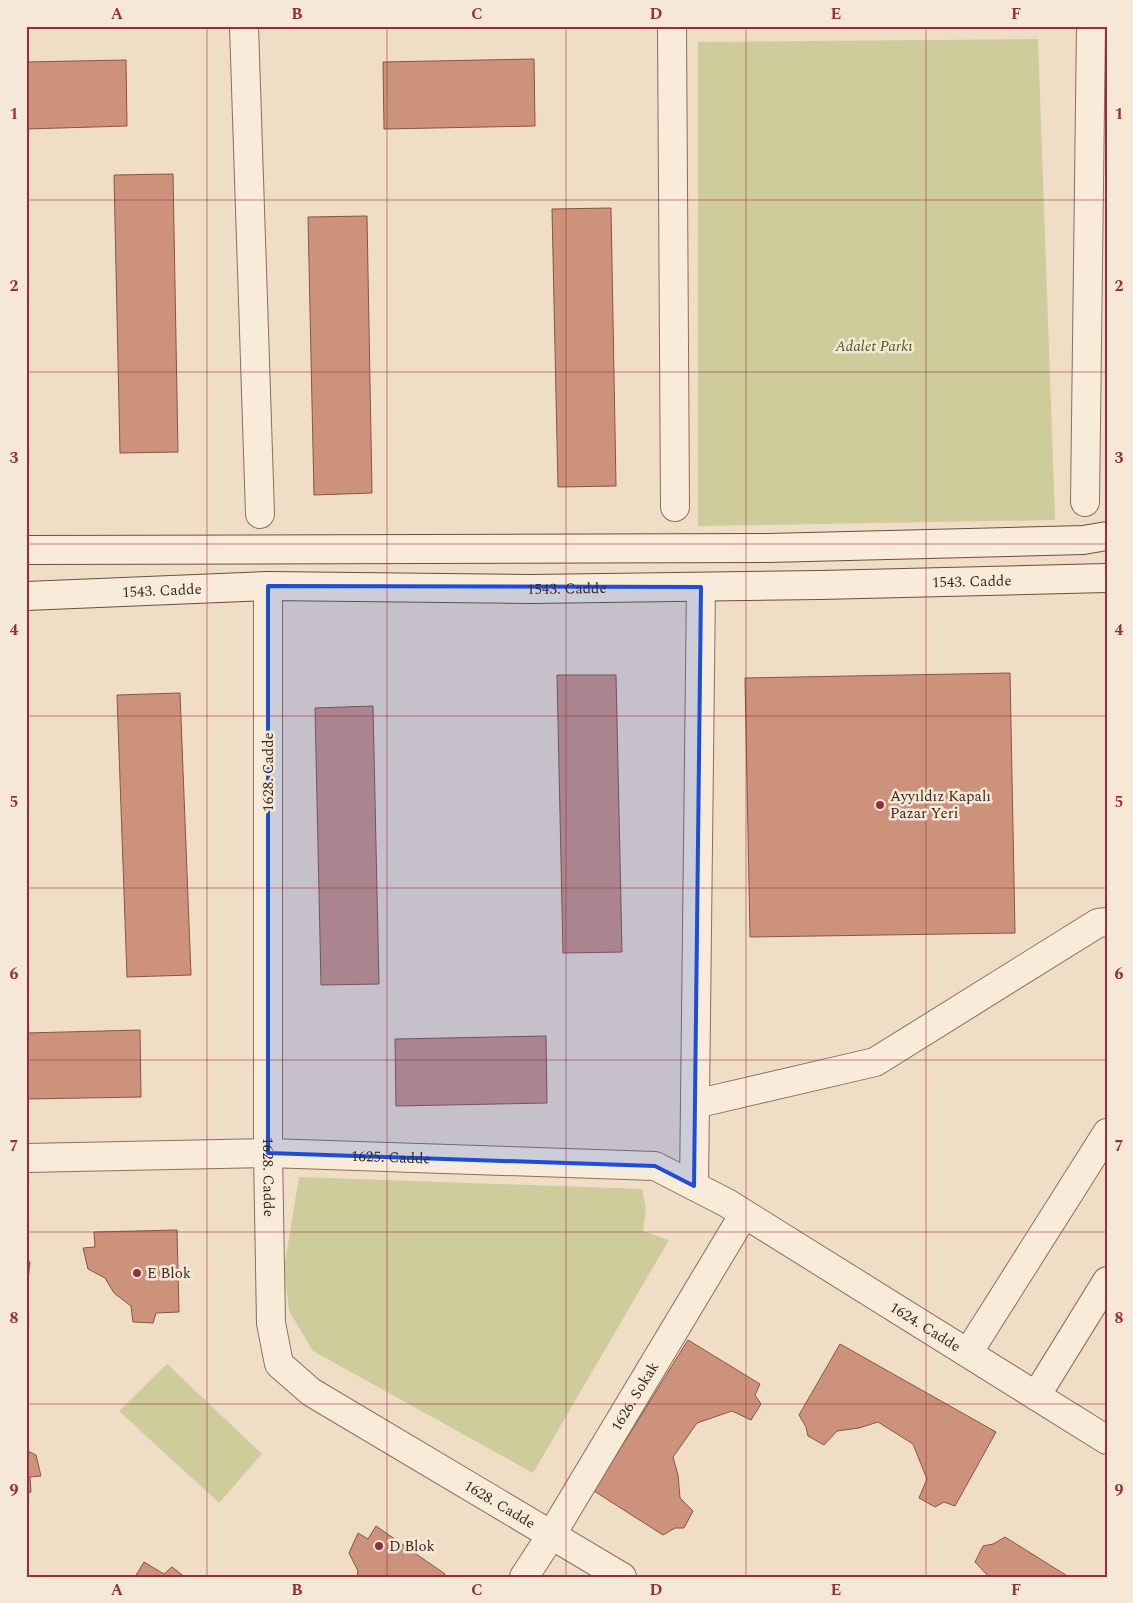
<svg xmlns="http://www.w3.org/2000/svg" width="1133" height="1603" font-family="Spectral,serif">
<rect width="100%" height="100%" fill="#efddc6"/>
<g fill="#cdcc9a">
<path d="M 1038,39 L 1055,520 L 698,526 L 698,42 Z"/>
<path d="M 299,1177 L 642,1189 L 646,1209 L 643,1231 L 669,1240 L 533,1473 L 313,1351 L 289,1311 L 284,1269 Z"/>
<path d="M 167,1364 L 262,1454 L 219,1503 L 119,1411 Z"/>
</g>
<g fill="#cd927c" stroke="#8a5441">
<path d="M 534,59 L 535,126 L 384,129 L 383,62 Z"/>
<path d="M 126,60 L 127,126 L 26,129 L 26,62 Z"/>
<path d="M 173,174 L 178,452 L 120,453 L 114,175 Z"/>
<path d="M 611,208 L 616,486 L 558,487 L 552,209 Z"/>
<path d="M 367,216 L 372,493 L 314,495 L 308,217 Z"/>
<path d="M 1010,673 L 1015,933 L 750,937 L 745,678 Z"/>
<path d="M 557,675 L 616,675 L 622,952 L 563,953 Z"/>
<path d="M 180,693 L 191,975 L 127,977 L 117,695 Z"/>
<path d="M 373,706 L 379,984 L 321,985 L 315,708 Z"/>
<path d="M 140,1030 L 141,1097 L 26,1099 L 26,1033 Z"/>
<path d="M 546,1036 L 547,1103 L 396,1106 L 395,1039 Z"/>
<path d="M 177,1230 L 179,1312 L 156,1313 L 153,1323 L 133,1322 L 131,1306 L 114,1293 L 105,1278 L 88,1269 L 83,1248 L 95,1247 L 94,1232 Z"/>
<path d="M 26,1260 L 30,1262 L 28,1281 L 26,1282 Z"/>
<path d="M 688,1340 L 760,1384 L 755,1395 L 761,1404 L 751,1420 L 732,1411 L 697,1423 L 673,1457 L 678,1475 L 680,1498 L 693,1511 L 684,1528 L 675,1528 L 663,1535 L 594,1491 Z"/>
<path d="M 840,1344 L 996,1432 L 955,1506 L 944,1502 L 935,1507 L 919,1498 L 927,1479 L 913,1444 L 878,1422 L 859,1428 L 837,1431 L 824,1445 L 808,1436 L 806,1427 L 799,1415 Z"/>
<path d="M 26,1450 L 36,1455 L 41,1476 L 30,1477 L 31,1492 L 26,1493 Z"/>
<path d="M 376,1526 L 445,1574 L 443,1577 L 357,1577 L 358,1571 L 349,1553 L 358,1533 L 368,1539 Z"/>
<path d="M 1005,1537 L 1069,1577 L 989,1577 L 975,1562 L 983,1546 L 993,1544 Z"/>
<path d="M 144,1562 L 164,1574 L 172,1567 L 185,1577 L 135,1577 Z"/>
</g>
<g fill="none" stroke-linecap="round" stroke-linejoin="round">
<g stroke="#8b6e5c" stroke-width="30">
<g id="street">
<path d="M 244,26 L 260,514"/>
<path d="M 672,26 L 675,507"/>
<path d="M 1085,502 L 1091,26"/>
<path id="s1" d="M 268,586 L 268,1153 L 271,1323 L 279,1364 L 311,1392 L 622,1577"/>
<path d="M 695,1104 L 875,1062 L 1098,923 L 1107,922"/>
<path id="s2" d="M 26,1158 L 268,1153 L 655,1166 L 727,1203 L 1107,1440"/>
<path d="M 694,1186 L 701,587"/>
<path d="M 968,1353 L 1107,1133"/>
<path d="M 1036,1396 L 1107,1281"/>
<path id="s3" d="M 524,1577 L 552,1534 L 744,1214"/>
</g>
</g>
<g stroke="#6d4f3f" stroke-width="30">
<g id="secondary">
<path d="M 26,550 L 768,548 L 1083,540 L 1107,536"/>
<path id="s4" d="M 26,596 L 268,586 L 532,589 L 820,585 L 1107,578"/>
</g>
</g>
<use href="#street" stroke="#f9ebda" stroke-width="28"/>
<use href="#secondary" stroke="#f9ebda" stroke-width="28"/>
</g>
<path fill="#1d4ed8" fill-opacity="0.2" stroke="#1d4ed8" stroke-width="4" stroke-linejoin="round" d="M 268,586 L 701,587 L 694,1186 L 655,1166 L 268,1153 Z"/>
<path fill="none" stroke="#9a2b3c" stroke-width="1" stroke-opacity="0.55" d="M 207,26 L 207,1577M 387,26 L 387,1577M 566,26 L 566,1577M 746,26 L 746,1577M 926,26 L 926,1577M 26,200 L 1107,200M 26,372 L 1107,372M 26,544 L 1107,544M 26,716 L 1107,716M 26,888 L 1107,888M 26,1060 L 1107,1060M 26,1232 L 1107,1232M 26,1404 L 1107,1404"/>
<g fill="#9a2b3c" stroke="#f6e8d6" stroke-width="2">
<circle cx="880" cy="805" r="5"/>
<circle cx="137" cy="1273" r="5"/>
<circle cx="379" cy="1546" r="5"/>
</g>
<g text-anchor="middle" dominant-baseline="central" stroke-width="5" stroke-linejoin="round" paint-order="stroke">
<g font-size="15" font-style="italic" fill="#525726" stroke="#f6e8d6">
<text x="874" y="346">Adalet Parkı</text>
</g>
<g font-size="15" fill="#3b291f" stroke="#f6e8d6">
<text stroke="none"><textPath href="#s4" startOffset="946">1543. Cadde</textPath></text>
<text stroke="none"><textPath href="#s4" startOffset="541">1543. Cadde</textPath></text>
<text stroke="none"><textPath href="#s4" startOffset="136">1543. Cadde</textPath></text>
<text transform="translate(268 772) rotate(-90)">1628. Cadde</text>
<text stroke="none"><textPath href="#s2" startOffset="365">1625. Cadde</textPath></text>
<text stroke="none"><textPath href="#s1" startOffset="591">1628. Cadde</textPath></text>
<text stroke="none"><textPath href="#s2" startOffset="944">1624. Cadde</textPath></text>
<text stroke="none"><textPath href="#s3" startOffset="212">1626. Sokak</textPath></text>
<text stroke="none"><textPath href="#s1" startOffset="1041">1628. Cadde</textPath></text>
</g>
<g font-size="15" fill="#3b291f" stroke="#f6e8d6" text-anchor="start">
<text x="890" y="796">Ayyıldız Kapalı<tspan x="890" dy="17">Pazar Yeri</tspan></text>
<text x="147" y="1273">E Blok</text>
<text x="389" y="1546">D Blok</text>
</g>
</g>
<rect width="1133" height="1603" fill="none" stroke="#f6e8d6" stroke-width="55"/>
<rect x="28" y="28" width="1078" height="1548" fill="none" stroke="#9a2b3c" stroke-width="2"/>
<g font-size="16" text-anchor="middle" font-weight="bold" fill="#9a2b3c">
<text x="117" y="19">A</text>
<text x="297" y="19">B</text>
<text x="477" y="19">C</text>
<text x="656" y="19">D</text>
<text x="836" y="19">E</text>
<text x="1016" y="19">F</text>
<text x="14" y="119">1</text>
<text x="1119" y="119">1</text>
<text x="14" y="291">2</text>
<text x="1119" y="291">2</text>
<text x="14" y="463">3</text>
<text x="1119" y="463">3</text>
<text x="14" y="635">4</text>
<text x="1119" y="635">4</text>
<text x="14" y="807">5</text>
<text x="1119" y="807">5</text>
<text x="14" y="979">6</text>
<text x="1119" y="979">6</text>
<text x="14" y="1151">7</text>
<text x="1119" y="1151">7</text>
<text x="14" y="1323">8</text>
<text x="1119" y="1323">8</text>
<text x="14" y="1495">9</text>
<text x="1119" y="1495">9</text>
<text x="117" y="1595">A</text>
<text x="297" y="1595">B</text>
<text x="477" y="1595">C</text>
<text x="656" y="1595">D</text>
<text x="836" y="1595">E</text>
<text x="1016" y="1595">F</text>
</g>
</svg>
